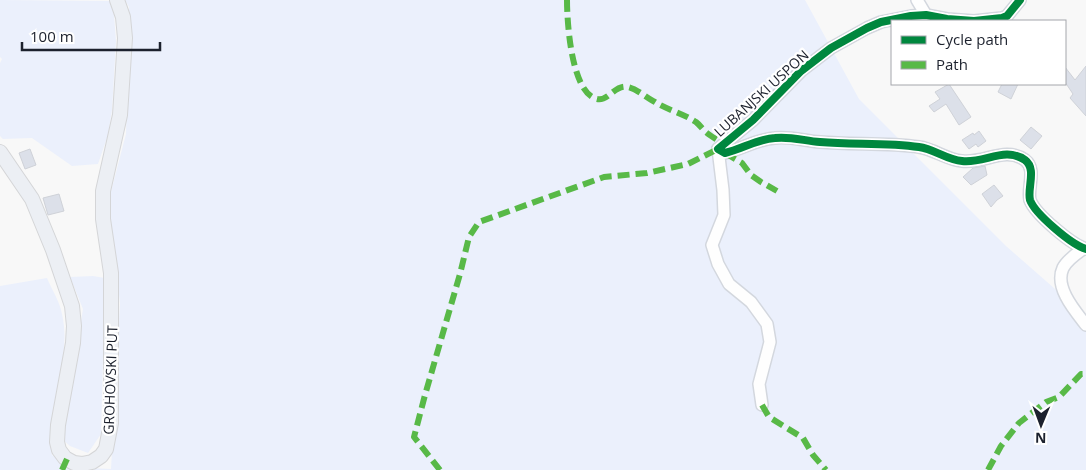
<svg xmlns="http://www.w3.org/2000/svg" width="1086" height="470" font-family="'Open Sans',sans-serif">
<rect width="100%" height="100%" fill="#f8f8f8"/>
<g fill="#ebf0fc">
<path d="M 0,0 L 110,1 L 114,15 L 116,41 L 112,110 L 108,135 L 98,164 L 72,166 L 32,138 L 3,139 L 0,136 L 0,63 L 2,59 L 0,57 Z"/>
<path d="M 125,0 L 805,0 L 859,99 L 1006,246 L 1086,316 L 1086,470 L 0,470 L 0,286 L 47,278 C 52,290 60,302 62,314 C 73,361 44,408 52,455 L 70,467 L 111,469 L 120,303 L 108,203 L 126,134 L 129,7 Z"/>
<path d="M 93,276 L 105,278 L 101,434 L 88,453 L 70,446 L 62,439 L 83,309 L 70,277 Z"/>
</g>
<g fill="#dce0e9" stroke="#cfd2d8">
<path d="M 1086,66 L 1086,116 L 1070,98 L 1073,94 L 1065,82 L 1065,67 L 1075,80 Z"/>
<path d="M 949,84 L 971,117 L 959,125 L 946,104 L 934,112 L 929,106 L 940,99 L 935,92 Z"/>
<path d="M 1002,84 L 1018,84 L 1011,99 L 998,92 Z"/>
<path d="M 1031,127 L 1042,136 L 1031,149 L 1020,140 Z"/>
<path d="M 979,131 L 986,141 L 978,147 L 976,144 L 969,149 L 962,140 L 973,133 L 974,135 Z"/>
<path d="M 30,149 L 36,165 L 25,169 L 19,153 Z"/>
<path d="M 985,166 L 987,175 L 971,185 L 963,177 L 973,168 Z"/>
<path d="M 994,185 L 1003,196 L 997,200 L 991,207 L 982,194 Z"/>
<path d="M 59,194 L 64,211 L 48,215 L 43,198 Z"/>
</g>
<g fill="none" stroke-linecap="round" stroke-linejoin="round">
<g stroke="#d3d7de" stroke-width="14">
<g id="minor">
<path d="M 917,0 L 926,15"/>
<path d="M 718,149 L 725,153 C 742,149 757,139 775,138 C 790,136 805,141 820,142 C 853,145 886,142 919,147 C 934,149 947,160 962,161 C 984,164 1005,146 1025,160 C 1037,169 1027,188 1030,200 C 1035,214 1072,245 1086,249"/>
<path d="M 718,149 L 753,120 L 801,71 L 831,48 L 867,28 L 881,22 L 911,16 L 926,15 L 947,19 L 974,21 L 1002,18 L 1007,16 L 1020,0"/>
<path d="M 718,149 L 723,190 L 724,215 L 712,245 L 718,264 L 729,284 L 751,302 L 767,324 L 770,342 L 759,384 L 762,405"/>
<path d="M 1083,249 C 1076,254 1067,260 1063,268 C 1054,287 1075,311 1086,325"/>
</g>
</g>
<g stroke="#d4d5d7" stroke-width="16">
<path id="major" d="M 0,152 L 32,199 L 53,250 L 72,306 L 74,326 L 73,343 L 58,425 L 57,442 L 59,450 L 65,458 L 74,463 L 82,464 L 92,462 L 101,456 L 106,449 L 111,423 L 111,273 L 103,219 L 103,191 L 120,115 L 125,38 L 123,17 L 117,0"/>
</g>
<use href="#minor" stroke="#fefefe" stroke-width="11"/>
<use href="#major" stroke="#eceff4" stroke-width="14"/>
<g stroke="#58b947" stroke-width="6" stroke-dasharray="12 6" stroke-linecap="butt">
<path d="M 567,0 C 567,21 571,93 597,99 C 608,102 615,84 628,87 C 637,89 647,98 655,102 C 668,110 684,114 696,122 C 700,125 703,130 707,133 C 712,137 718,140 723,144"/>
<path d="M 725,153 L 742,163 L 751,175 L 761,182 L 777,191"/>
<path d="M 762,405 L 769,417 L 803,438 L 813,455 L 826,470"/>
<path d="M 62,470 L 67,459"/>
<path d="M 440,470 L 414,437 L 425,395 L 460,274 L 469,237 L 479,222 L 604,177 L 647,173 L 688,164 L 718,149"/>
<path d="M 988,470 L 1001,446 L 1019,423 L 1046,402 L 1059,397 L 1081,374 L 1086,374"/>
</g>
<g stroke="#fff" stroke-width="11">
<path id="cycleway" d="M 1020,0 L 1007,16 L 1002,18 L 974,21 L 947,19 L 926,15 L 911,16 L 881,22 L 867,28 L 831,48 L 801,71 L 753,120 L 718,149 L 725,153 C 742,149 757,139 775,138 C 790,136 805,141 820,142 C 853,145 886,142 919,147 C 934,149 947,160 962,161 C 984,164 1005,146 1025,160 C 1037,169 1027,188 1030,200 C 1035,214 1072,245 1086,249"/>
</g>
<use href="#cycleway" stroke="#00873e" stroke-width="8"/>
</g>
<g text-anchor="middle" dominant-baseline="central" stroke-width="4.5" stroke-linejoin="round" paint-order="stroke">
<g font-size="14" fill="#1c212d" stroke="#fff">
<text transform="translate(761 93) rotate(-42)">LUBANJSKI USPON</text>
<text transform="translate(110 380) rotate(-88)">GROHOVSKI PUT</text>
</g>
</g>
<rect x="891" y="20" width="175" height="65" fill="#ffffff" stroke="#a4a6ab"/>
<rect x="901" y="36" width="25" height="8" fill="#00873e" stroke="#a4a6ab"/>
<text x="936" y="45" font-size="15" fill="#1c212d">Cycle path</text>
<rect x="901" y="61" width="25" height="8" fill="#58b947" stroke="#a4a6ab"/>
<text x="936" y="70" font-size="15" fill="#1c212d">Path</text>
<g transform="translate(1041 425) rotate(181)" stroke="#ffffff" stroke-width="4" paint-order="stroke">
<path d="M0-4L9 19L0 12L-9 19Z" fill="#1c212d"/>
<text y="-8" font-size="14" font-weight="bold" text-anchor="middle" fill="#1c212d">N</text>
</g>
<path d="M22 42v8h138v-8" fill="none" stroke="#1c212d" stroke-width="2.5"/>
<text x="30" y="42" font-size="15" fill="#1c212d" stroke="#ffffff" stroke-width="4" paint-order="stroke">100 m</text>
</svg>
